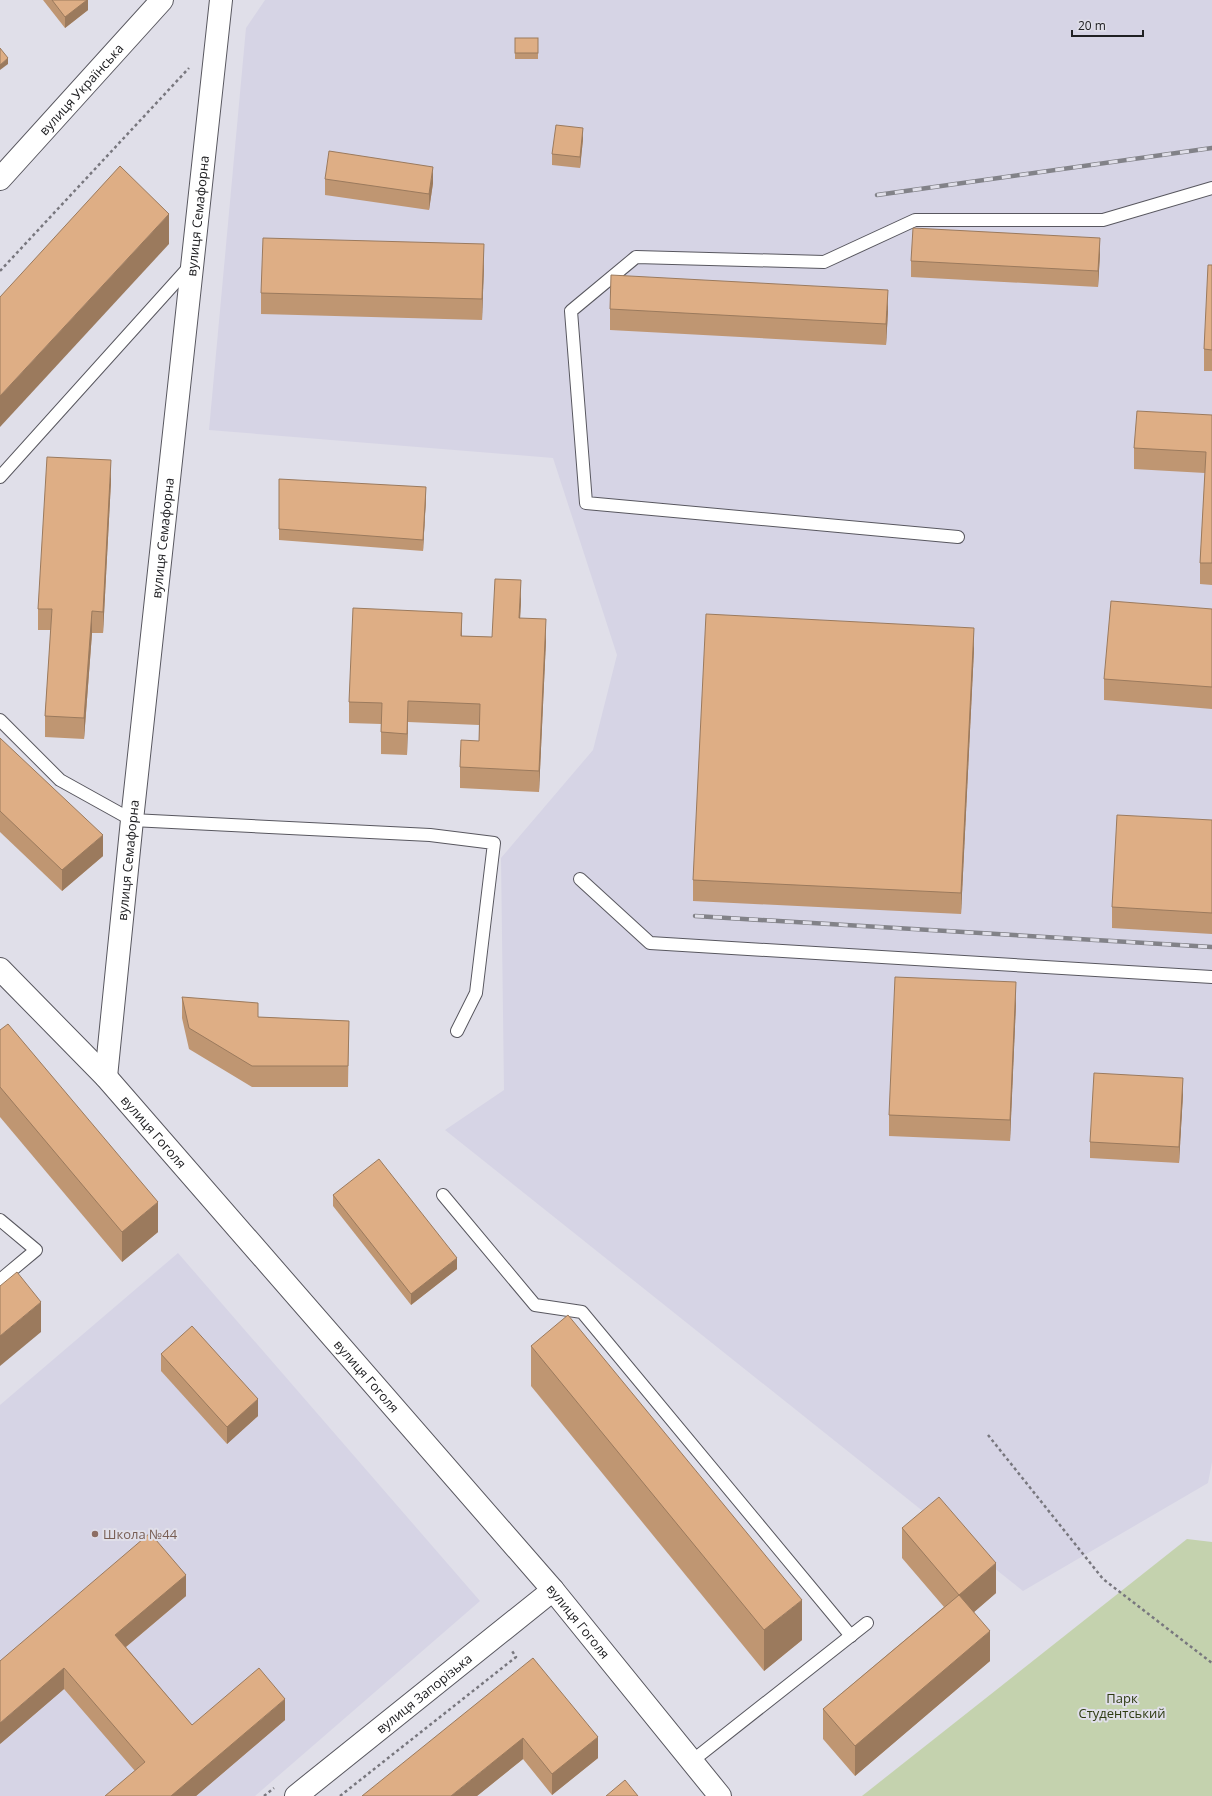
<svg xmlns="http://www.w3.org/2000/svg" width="1212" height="1796" font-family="'Open Sans',sans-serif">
<rect width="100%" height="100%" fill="#e0dfe9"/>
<g fill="#d6d4e5">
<path d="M 265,0 L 1212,0 L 1212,1462 L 1208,1483 L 1023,1591 L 445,1130 L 504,1090 L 501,858 L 593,750 L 617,655 L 553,458 L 209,430 L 246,28 Z"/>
<path d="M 178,1253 L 480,1601 L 255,1796 L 0,1796 L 0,1405 Z"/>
</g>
<path fill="#c4d2ae" d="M 1187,1539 L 1212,1542 L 1212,1796 L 862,1796 Z"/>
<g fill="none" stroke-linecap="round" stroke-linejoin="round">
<g stroke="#58575f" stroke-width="14">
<g id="service">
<path d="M 0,477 L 190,266"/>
<path d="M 958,537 L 586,503 L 571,311 L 636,257 L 824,262 L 915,220 L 1103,220 L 1212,188"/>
<path d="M 0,720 L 60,780 L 132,820 L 430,835 L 494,843 L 476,993 L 457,1031"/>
<path d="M 580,879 L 650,943 L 1212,977"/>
<path d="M 443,1195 L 535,1305 L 582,1312 L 851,1636"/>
<path d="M 0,1220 L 36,1250 L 0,1280"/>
<path d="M 692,1761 L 867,1623"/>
</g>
</g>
<g stroke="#58575f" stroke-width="24">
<g id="minor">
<path id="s1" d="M 106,1077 L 132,820 L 221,0"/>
<path id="s2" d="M 296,1796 L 553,1590"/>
</g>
</g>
<g stroke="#58575f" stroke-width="24">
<g id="tertiary">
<path id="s3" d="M 0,969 L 106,1077 L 553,1590 L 720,1796"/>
</g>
</g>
<g stroke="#58575f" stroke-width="24">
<g id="secondary">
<path id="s4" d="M 0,179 L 162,0"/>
</g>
</g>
<g stroke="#78777e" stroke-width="2.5" stroke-dasharray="3 3" stroke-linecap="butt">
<path d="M 0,271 L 189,68"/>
<path d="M 988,1435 L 1103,1579 L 1212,1663"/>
<path d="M 264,1796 L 274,1788"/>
<path d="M 340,1796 L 516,1657 L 512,1651"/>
</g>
<use href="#service" stroke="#fff" stroke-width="12"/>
<use href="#minor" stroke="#fff" stroke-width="22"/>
<use href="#tertiary" stroke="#fff" stroke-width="22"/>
<use href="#secondary" stroke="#fff" stroke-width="22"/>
<g stroke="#828288" stroke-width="4.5">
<g id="rail">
<path d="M 877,195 L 1212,148"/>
<path d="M 695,916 L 1212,947"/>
</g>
</g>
<use href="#rail" stroke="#e0dfe9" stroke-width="3" stroke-dasharray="9" stroke-linecap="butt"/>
</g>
<g fill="#bf9672">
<path d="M 43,0 L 88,0 L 88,10 L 65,28 Z"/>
<rect x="515" y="38" width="23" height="21"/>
<path d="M 583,139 L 580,168 L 552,165 L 552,154 Z"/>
<path d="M 325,179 L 433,183 L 429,210 L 325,195 Z"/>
<path d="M 1100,254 L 1098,287 L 911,277 L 911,261 Z"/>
<path d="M 484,265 L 482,320 L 261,314 L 261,293 Z"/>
<path d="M 1212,265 L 1212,371 L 1204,371 L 1204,349 Z"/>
<path d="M 610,309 L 888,311 L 886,345 L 610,330 Z"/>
<path d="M 1212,415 L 1212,585 L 1200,584 L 1200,563 L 1205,473 L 1134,469 L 1134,448 Z"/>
<path d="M 279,479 L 426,498 L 423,551 L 279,540 Z"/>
<path d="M 111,481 L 103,633 L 92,633 L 84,739 L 45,737 L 45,716 L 51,630 L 38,630 L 38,609 Z"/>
<path d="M 521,601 L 520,618 L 546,640 L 539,792 L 460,788 L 460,767 L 479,741 L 479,725 L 408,722 L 407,755 L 381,754 L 381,724 L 349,723 L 349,702 L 462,636 L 492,637 Z"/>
<path d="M 1212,609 L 1212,709 L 1104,700 L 1104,679 Z"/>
<path d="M 974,649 L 961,914 L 693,901 L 693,880 Z"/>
<path d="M 0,738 L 103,856 L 62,891 L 0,832 Z"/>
<path d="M 1212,820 L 1212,934 L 1112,928 L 1112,907 Z"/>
<path d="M 182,997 L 258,1017 L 349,1021 L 348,1087 L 252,1087 L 189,1049 L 182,1018 Z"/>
<path d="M 1016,1003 L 1010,1141 L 889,1136 L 889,1115 Z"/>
<path d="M 0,1030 L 158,1232 L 122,1262 L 0,1117 Z"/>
<path d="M 1183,1094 L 1179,1163 L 1090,1158 L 1090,1142 Z"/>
<path d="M 333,1195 L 457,1269 L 411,1305 L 333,1206 Z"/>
<path d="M 531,1346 L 802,1640 L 764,1671 L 531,1386 Z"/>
<path d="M 161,1354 L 258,1416 L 227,1444 L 161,1371 Z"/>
<path d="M 902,1528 L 996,1593 L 974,1612 L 990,1661 L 855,1776 L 823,1739 L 823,1709 L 944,1607 L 902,1558 Z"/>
<path d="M 150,1533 L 186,1596 L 126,1647 L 192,1725 L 285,1720 L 196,1796 L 105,1796 L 135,1771 L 64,1689 L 0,1744 Z"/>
<path d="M 533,1658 L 598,1758 L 552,1795 L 523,1759 L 477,1796 Z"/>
</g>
<g fill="#9b7a5d">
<path d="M 87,0 L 88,0 L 88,10 L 65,28 L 65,17 Z"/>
<path d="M 8,58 L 8,64 L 0,70 L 0,65 Z"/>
<path d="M 583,128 L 583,139 L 580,168 L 580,157 Z"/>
<path d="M 433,167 L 433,183 L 429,210 L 429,194 Z"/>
<path d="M 169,214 L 169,244 L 0,427 L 0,396 Z"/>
<path d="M 1100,238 L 1100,254 L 1098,287 L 1098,271 Z"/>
<path d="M 484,244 L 484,265 L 482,320 L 482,299 Z"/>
<path d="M 888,290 L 888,311 L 886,345 L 886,324 Z"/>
<path d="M 111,460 L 111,481 L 103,633 L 103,612 Z"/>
<path d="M 426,487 L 426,498 L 423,551 L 423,540 Z"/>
<path d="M 521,580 L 521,601 L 519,639 L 519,618 Z"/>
<path d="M 92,611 L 92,633 L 84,739 L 84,718 Z"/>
<path d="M 462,613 L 462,634 L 461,657 L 461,636 Z"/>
<path d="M 546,619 L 546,640 L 539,792 L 539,771 Z"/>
<path d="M 974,628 L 974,649 L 961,914 L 961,893 Z"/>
<path d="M 408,701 L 408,722 L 407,755 L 407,734 Z"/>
<path d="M 103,835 L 103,856 L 62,891 L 62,870 Z"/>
<path d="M 1016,982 L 1016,1003 L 1010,1141 L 1010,1120 Z"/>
<path d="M 1183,1078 L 1183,1094 L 1179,1163 L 1179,1147 Z"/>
<path d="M 158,1202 L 158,1232 L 122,1262 L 122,1232 Z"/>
<path d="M 457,1258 L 457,1269 L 411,1305 L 411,1294 Z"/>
<path d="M 41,1302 L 41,1332 L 0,1366 L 0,1336 Z"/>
<path d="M 258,1399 L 258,1416 L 227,1444 L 227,1427 Z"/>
<path d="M 996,1563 L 996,1593 L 959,1625 L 959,1595 Z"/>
<path d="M 186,1575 L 186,1596 L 115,1656 L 115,1635 Z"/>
<path d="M 802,1600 L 802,1640 L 764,1671 L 764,1630 Z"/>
<path d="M 990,1631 L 990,1661 L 855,1776 L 855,1746 Z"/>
<path d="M 64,1668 L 64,1689 L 0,1744 L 0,1723 Z"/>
<path d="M 285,1699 L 285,1720 L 196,1796 L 171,1796 Z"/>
<path d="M 598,1737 L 598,1758 L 552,1795 L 552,1774 Z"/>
<path d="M 523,1738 L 523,1759 L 477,1796 L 451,1796 Z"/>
</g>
<g fill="#deae85" stroke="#9b7a5d">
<path d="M 52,0 L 87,0 L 65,17 Z"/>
<rect x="515" y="38" width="23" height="15"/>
<path d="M 0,48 L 8,58 L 0,65 Z"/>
<path d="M 556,125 L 583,128 L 580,157 L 552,154 Z"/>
<path d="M 329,151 L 433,167 L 429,194 L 325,179 Z"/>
<path d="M 120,166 L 169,214 L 0,396 L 0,297 Z"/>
<path d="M 913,228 L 1100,238 L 1098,271 L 911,261 Z"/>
<path d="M 263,238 L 484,244 L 482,299 L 261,293 Z"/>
<path d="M 1208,265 L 1212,265 L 1212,350 L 1204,349 Z"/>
<path d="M 611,275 L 888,290 L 886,324 L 610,309 Z"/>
<path d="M 1137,411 L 1212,415 L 1212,563 L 1200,563 L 1206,452 L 1134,448 Z"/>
<path d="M 47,457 L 111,460 L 103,612 L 92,611 L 84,718 L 45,716 L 52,609 L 38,609 Z"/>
<path d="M 279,479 L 426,487 L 423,540 L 279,529 Z"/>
<path d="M 495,579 L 521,580 L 519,618 L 546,619 L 539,771 L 460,767 L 461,740 L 479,741 L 480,704 L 408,701 L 407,734 L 381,732 L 382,703 L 349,702 L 353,608 L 462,613 L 461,636 L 492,637 Z"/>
<path d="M 1111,601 L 1212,609 L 1212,687 L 1104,679 Z"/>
<path d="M 706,614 L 974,628 L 961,893 L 693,880 Z"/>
<path d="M 0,738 L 103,835 L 62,870 L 0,811 Z"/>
<path d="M 1117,815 L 1212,820 L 1212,913 L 1112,907 Z"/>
<path d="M 895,977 L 1016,982 L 1010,1120 L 889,1115 Z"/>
<path d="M 182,997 L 258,1003 L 258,1017 L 349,1021 L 348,1066 L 252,1066 L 189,1028 Z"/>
<path d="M 8,1024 L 158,1202 L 122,1232 L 0,1087 L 0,1030 Z"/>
<path d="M 1094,1073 L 1183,1078 L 1179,1147 L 1090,1142 Z"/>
<path d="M 379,1159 L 457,1258 L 411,1294 L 333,1195 Z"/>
<path d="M 17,1272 L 41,1302 L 0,1336 L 0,1286 Z"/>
<path d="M 568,1315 L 802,1600 L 764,1630 L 531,1346 Z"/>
<path d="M 192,1326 L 258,1399 L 227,1427 L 161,1354 Z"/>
<path d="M 939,1497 L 996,1563 L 959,1595 L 902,1528 Z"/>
<path d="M 150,1533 L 186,1575 L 115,1635 L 192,1725 L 259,1668 L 285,1699 L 171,1796 L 105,1796 L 145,1762 L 64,1668 L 0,1723 L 0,1661 Z"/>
<path d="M 959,1595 L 990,1631 L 855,1746 L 823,1709 Z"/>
<path d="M 533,1658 L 598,1737 L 552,1774 L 523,1738 L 451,1796 L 362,1796 Z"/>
<path d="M 625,1780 L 638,1796 L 606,1796 Z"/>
</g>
<circle fill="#8d6e63" stroke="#e0dfe9" stroke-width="1.5" cx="95" cy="1534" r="4"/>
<g text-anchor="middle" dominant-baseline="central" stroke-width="4" stroke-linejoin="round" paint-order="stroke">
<g font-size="13" fill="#202023" stroke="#e0dfe9">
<text stroke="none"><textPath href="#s4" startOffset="121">вулиця Українська</textPath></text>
<text stroke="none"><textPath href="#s1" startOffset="866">вулиця Семафорна</textPath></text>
<text stroke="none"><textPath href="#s1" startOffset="542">вулиця Семафорна</textPath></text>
<text stroke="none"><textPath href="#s1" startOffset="218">вулиця Семафорна</textPath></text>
<text stroke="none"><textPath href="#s3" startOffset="224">вулиця Гоголя</textPath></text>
<text stroke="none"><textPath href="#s3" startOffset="548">вулиця Гоголя</textPath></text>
<text stroke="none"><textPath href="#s3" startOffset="872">вулиця Гоголя</textPath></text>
<text stroke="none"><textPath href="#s2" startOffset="164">вулиця Запорізька</textPath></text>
</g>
<g font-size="13" fill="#785e54" stroke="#e0dfe9" text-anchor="start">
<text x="103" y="1534">Школа №44</text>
</g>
<g font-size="13" fill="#2d3a11" stroke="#e0dfe9">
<text x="1122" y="1698">Парк<tspan x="1122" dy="15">Студентський</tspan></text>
</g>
</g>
<path d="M1072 30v6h71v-6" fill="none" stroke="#202023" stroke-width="2"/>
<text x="1078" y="30" font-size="12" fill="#202023" stroke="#e0dfe9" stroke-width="3" paint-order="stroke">20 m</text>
</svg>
